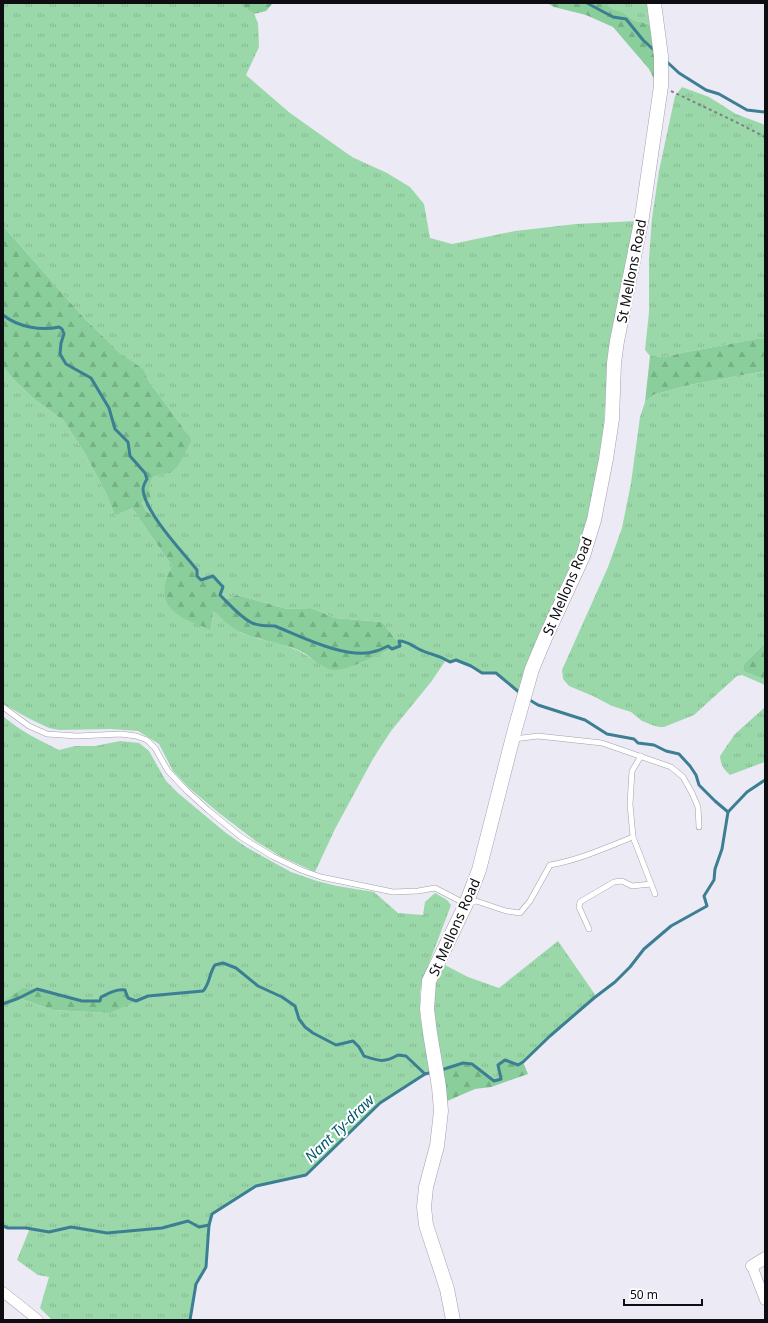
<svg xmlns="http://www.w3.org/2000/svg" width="768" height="1323" font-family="'Noto Sans',sans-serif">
<defs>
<pattern id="grass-tufts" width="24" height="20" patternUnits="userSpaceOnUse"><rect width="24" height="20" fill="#9ad8aa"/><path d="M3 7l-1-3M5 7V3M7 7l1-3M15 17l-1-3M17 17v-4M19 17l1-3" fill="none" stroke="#84b891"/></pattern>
<pattern id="forest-firs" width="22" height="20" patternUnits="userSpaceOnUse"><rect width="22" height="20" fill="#8ace9c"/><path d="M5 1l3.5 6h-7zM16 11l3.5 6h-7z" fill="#76b085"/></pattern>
</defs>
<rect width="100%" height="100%" fill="#eceaf5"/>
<g fill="url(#grass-tufts)" fill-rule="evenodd">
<path d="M 3,3 L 238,3 L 254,14 L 258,23 L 259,47 L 246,75 L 290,113 L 352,157 L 387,173 L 410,187 L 424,204 L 430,238 L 452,244 L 515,231 L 576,224 L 636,221 L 608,352 L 603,439 L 584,537 L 519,692 L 496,673 L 482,673 L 471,666 L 456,660 L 450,662 L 446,660 L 431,682 L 391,731 L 374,757 L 335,829 L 315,872 L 280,856 L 257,842 L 219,813 L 188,787 L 173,771 L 159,744 L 138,731 L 111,729 L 59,730 L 49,728 L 30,719 L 3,704 L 3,367 L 15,381 L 34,399 L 64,421 L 84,452 L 106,493 L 115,516 L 132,508 L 172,566 L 166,580 L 211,630 L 213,611 L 241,633 L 259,639 L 280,643 L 299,651 L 327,668 L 346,668 L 400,646 L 399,642 C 391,637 389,628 382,622 L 335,618 L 311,608 L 287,609 L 237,595 L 225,600 L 220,595 L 222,587 L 213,577 L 201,580 L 197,576 L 197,569 L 161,526 L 155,517 L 146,511 L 142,502 L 145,500 L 149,483 L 153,477 L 170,473 L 192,440 L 148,380 L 142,369 L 120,353 L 84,318 L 3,226 Z"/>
<path d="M 605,3 L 654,3 L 651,25 L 633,20 L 623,12 L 613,9 Z"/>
<path d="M 682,87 L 709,97 L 736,114 L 765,125 L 765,339 L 756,339 L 686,352 L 664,357 L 650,356 L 645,350 L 649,312 L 649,259 L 652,218 L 659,171 L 675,96 Z"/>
<path d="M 765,371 L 765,643 L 744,664 L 743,671 L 765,680 L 765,685 L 742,675 L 737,676 L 694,715 L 664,727 L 659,727 L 652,725 L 642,721 L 631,712 L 612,706 L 593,696 L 569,686 L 563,679 L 562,670 L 608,567 L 622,528 L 631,483 L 640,417 L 645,402 L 653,395 L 689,385 Z"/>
<path d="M 765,707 L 765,762 L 730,775 C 723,769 721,765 720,756 L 735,734 Z"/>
<path d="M 3,716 C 20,731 39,740 59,750 L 75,746 L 95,746 L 120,741 L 139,743 L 149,751 L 166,781 L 178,793 L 226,833 L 246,847 L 291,872 L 317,881 L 337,886 L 374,892 L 398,913 L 423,915 L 425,902 L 435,893 L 447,900 L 451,905 L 425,974 L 420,992 L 420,1016 L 430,1072 L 425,1074 L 380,1103 L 306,1175 L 256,1186 L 212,1214 L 209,1225 L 206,1267 L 196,1284 L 190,1320 L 52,1320 L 40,1308 L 49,1277 L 38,1275 L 17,1260 L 30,1228 L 8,1228 L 3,1226 ZM 37,989 L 82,1001 L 100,1001 L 101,997 L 110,992 L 110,1013 L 53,1010 L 19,998 Z"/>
<path d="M 558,941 L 596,996 L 550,1036 L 523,1062 L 518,1065 L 498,1070 L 501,1079 L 494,1081 L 488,1078 L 451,1067 L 442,1070 L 431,1014 L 437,974 L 443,964 L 468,977 L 499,988 Z"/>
</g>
<g fill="url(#forest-firs)">
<path d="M 238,3 L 273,3 L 266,11 L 254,14 Z"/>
<path d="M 547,3 L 605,3 L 613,9 L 623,12 L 633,20 L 651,25 L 661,82 L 654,79 L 649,69 L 613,27 L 586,15 L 554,7 Z"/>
<path d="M 3,226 L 84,318 L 120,353 L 143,369 L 148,380 L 192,440 L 177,467 L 170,473 L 153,477 C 148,485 148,490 151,498 L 142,502 L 146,511 L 155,517 L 161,526 L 197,570 L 197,577 L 201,580 L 213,576 L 223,587 L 220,595 L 225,600 L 237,595 L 287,609 L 311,608 L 335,618 L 382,622 C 389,628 391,637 399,642 L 400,646 C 384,651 348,671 335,670 C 321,669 310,655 298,650 C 280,642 260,641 242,633 C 232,629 222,618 213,611 L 211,630 C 188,620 157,613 166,580 C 167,575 170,571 172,566 L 132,508 L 115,516 L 106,493 L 84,452 L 64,421 L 34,399 L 15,381 L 3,367 Z"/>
<path d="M 756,339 L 765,339 L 765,371 L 689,385 L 653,395 L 645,402 L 650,356 L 664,357 L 686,352 Z"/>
<path d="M 765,643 L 765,680 L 743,671 L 744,664 Z"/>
<path d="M 23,988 L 37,989 L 82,1001 L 100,1001 L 101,997 L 110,992 L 125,990 L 128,998 L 136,1001 L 110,1013 L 53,1010 L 19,998 L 3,1004 L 3,1002 Z"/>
<path d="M 505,1060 L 518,1065 L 523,1062 L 528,1074 L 491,1087 L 475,1089 L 445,1102 L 442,1070 L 463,1063 L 472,1064 L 494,1081 L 501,1079 L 498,1065 Z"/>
</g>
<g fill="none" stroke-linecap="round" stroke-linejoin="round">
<g stroke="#3c7f93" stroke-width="3">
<path d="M 587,3 L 613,17 L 626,19 L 643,40 L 655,51"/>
<path d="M 666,61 L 679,73 L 706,90 L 719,94 L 747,110 L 765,112"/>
<path d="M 3,315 C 18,327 41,331 59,327 L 62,329 L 64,334 L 61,343 L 60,354 L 66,364 L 91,378 L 109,408 L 115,429 L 128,442 L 130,456 L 145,473 L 147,479 C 145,482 143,487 143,490 C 146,514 182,551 197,570 L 197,576 L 201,580 L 213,576 L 223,587 L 220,595 C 230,605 240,617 252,623 C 259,626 268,626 275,626 C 300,636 349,661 376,651 C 380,650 384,648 388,646 L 392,649 L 400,646 L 399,641 C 409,641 414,648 423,651 C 434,656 438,654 450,662 L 456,660 L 471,666 L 482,673 L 496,673 L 520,693"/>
<path d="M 528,699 L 538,705 L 585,720 L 607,734 L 634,739 L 638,743 L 654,745 L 666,751 L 679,754 L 690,766 L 696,775 L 699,785 L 715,801 L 728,812 L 747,792 L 765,780"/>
<path d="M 3,1004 L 19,998 L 37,989 L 82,1001 L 100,1001 L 101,997 C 109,993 116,989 125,990 L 128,998 L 136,1001 L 148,996 L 203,991 C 210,984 209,973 215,965 L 223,963 L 236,968 L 258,986 L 282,997 L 295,1006 L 299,1019 L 305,1027 L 313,1033 L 336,1045 L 353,1041 L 359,1047 L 364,1056 C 379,1061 384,1063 398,1055 L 406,1056 L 425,1074 L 433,1072"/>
<path d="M 441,1070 L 463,1063 L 472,1064 L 494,1081 L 501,1079 L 498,1065 L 505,1060 L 518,1065 L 523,1062 L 550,1036 L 594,998 L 615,982 L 630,967 L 644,949 L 671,926 L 707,906 L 704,896 L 714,880 L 715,869 L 722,849 L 728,812"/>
<path d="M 3,1226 L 8,1228 L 26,1228 L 49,1232 L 71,1227 L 107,1233 L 162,1228 L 188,1221 L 199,1227 L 209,1225"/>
<path d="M 190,1320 L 196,1284 L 206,1267 L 209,1225 L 212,1214 L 256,1186 L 306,1175 L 380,1103 L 425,1074"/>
</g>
<g stroke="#a2a0ab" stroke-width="6">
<g id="service">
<path d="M 3,707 L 29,726 L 47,734 L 77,736 L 121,734 L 136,736 L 147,740 L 155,748 L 168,771 L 188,792 L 208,810 L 241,837 L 272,856 L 301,870 L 321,877 L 393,892 L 418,891 L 435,888 L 466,904 L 476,901 L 506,911 L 520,913 L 530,901 L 550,865 C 579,860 605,848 633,837 L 630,804 L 632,771 L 641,756"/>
<path d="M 514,739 L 538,736 L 602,743 L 671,767 L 683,777 L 692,793 L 698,807 L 699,827"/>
<path d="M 633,837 L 655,894"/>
<path d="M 589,929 L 579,907 L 580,902 L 614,882 L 622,881 L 632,886 L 651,884"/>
</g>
</g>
<g stroke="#a2a0ab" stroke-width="11">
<g id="minor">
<path d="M 752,1266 L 765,1300"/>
<path d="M 3,1292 L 38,1320"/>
</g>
</g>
<g stroke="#a2a0ab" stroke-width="13">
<path id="tertiary" d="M 752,1266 L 765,1258"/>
</g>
<g stroke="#a2a0ab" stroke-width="15">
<path id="secondary" d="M 453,1320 L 447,1289 L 426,1225 L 424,1207 L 426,1187 L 437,1146 L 441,1111 L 439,1087 L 430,1033 L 427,1009 L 429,981 L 466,904 L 479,870 L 515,729 L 532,669 L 545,638 L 583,556 L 594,520 L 606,459 L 612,419 L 614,363 L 617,341 L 642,217 L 661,86 L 661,56 L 654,3"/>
</g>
<path stroke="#818087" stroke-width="2" stroke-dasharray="3 3" stroke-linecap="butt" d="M 671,91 L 738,123 L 765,137"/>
<use href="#service" stroke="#fff" stroke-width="5"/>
<use href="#minor" stroke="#fff" stroke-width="10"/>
<use href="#tertiary" stroke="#fff" stroke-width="12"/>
<use href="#secondary" stroke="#fff" stroke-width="14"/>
</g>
<g text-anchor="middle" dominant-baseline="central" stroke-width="4" stroke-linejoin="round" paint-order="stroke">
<g font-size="14" fill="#0e0d11" stroke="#fff">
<text transform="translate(631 271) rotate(-79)">St Mellons Road</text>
<text transform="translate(567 586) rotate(-67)">St Mellons Road</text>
<text transform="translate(454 927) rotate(-66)">St Mellons Road</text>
</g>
<g font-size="15" font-style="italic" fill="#055a6d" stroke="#fff">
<text transform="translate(339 1128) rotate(-44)">Nant Ty-draw</text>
</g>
</g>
<rect width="768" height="1323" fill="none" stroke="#0e0d11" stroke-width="8"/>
<path d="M624 1299v6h78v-6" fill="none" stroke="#0e0d11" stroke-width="2"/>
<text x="630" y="1299" font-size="12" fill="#0e0d11" stroke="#ffffff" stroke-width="3" paint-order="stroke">50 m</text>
</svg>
